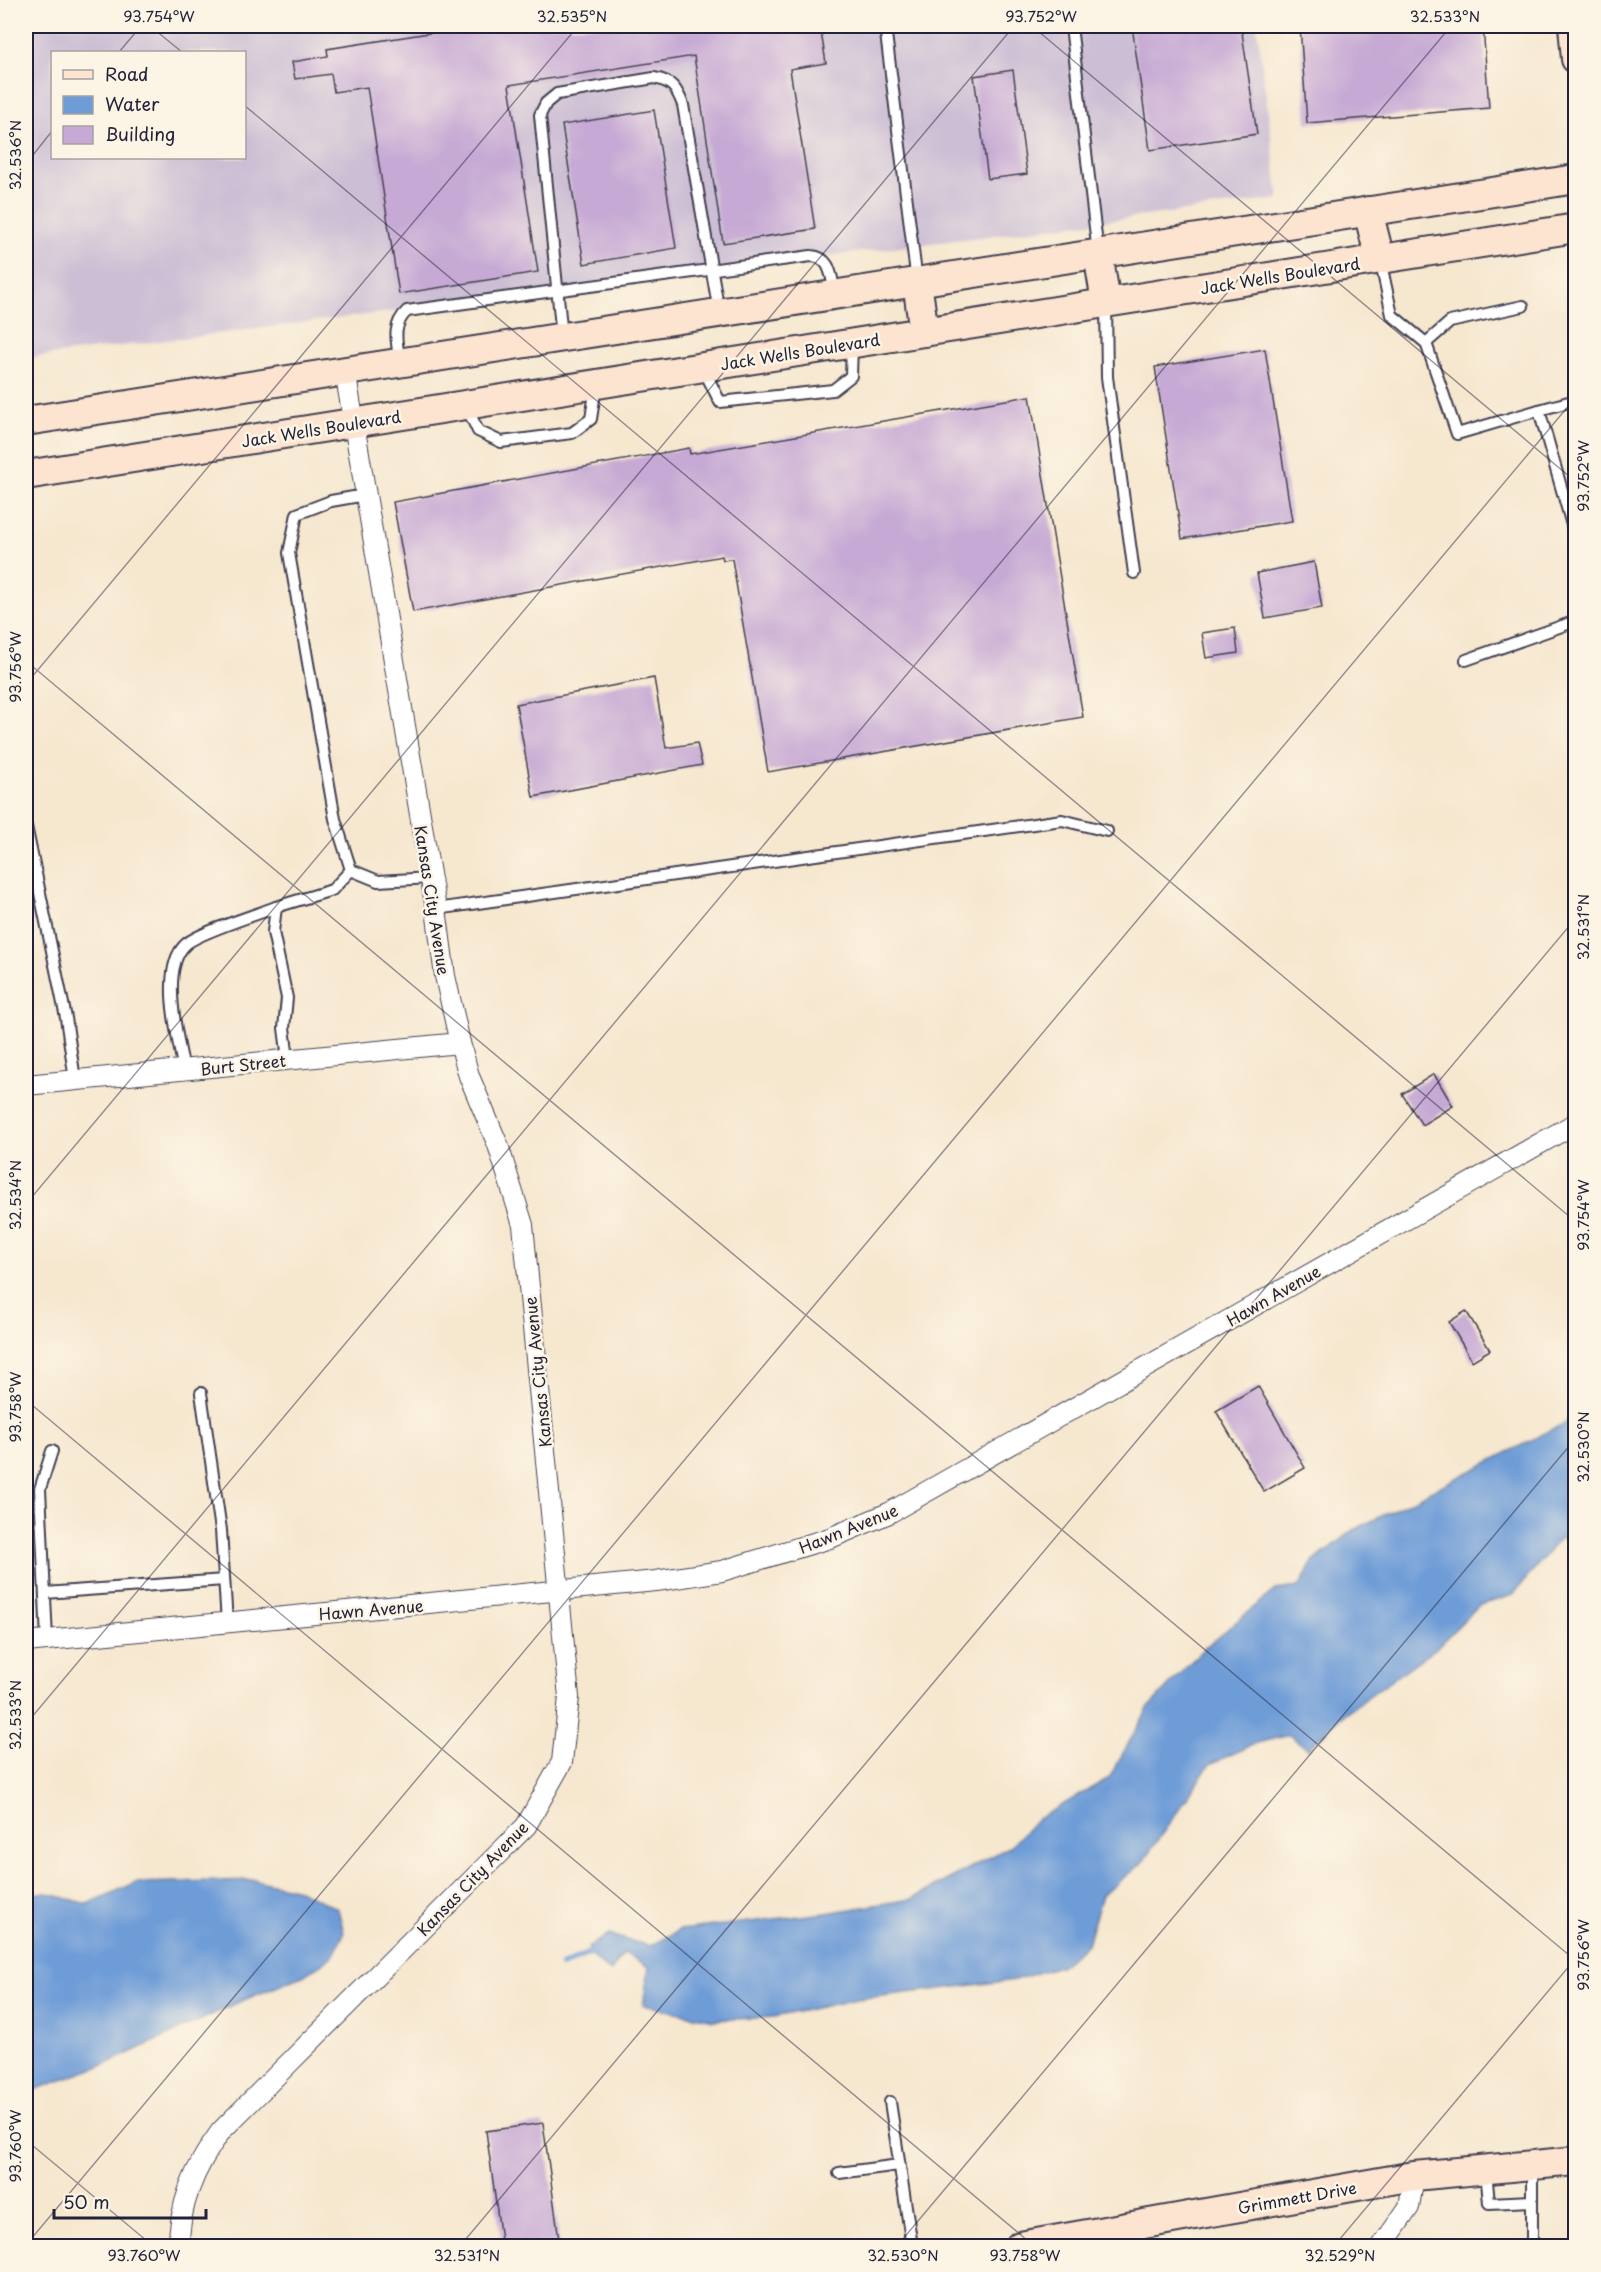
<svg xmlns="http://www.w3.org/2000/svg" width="1601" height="2272" font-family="'Playpen Sans',sans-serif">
<rect width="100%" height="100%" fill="#fcf5e5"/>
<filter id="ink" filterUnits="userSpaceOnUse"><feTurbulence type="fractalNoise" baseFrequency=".0167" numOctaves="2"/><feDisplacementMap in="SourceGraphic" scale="12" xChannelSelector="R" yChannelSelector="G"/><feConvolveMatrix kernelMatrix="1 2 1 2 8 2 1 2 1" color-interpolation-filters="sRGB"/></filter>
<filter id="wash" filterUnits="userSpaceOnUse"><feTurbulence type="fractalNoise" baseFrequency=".008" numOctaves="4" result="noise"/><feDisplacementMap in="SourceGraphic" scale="24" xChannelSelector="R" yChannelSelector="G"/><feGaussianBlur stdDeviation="1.35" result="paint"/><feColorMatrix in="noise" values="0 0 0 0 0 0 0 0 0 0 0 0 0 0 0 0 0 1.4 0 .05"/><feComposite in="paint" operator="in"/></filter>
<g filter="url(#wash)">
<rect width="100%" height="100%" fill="#f6e7cf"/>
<path fill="#ccbed4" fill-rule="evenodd" d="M 26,26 L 1257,26 L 1279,199 L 27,358 ZM 52,52 L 244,52 L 244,158 L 52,158 Z"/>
<g fill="#6e9cd7" stroke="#485f89" stroke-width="1.5">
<path d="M 1575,1418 L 1575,1536 L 1559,1539 L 1513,1595 L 1478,1606 L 1435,1649 L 1345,1713 L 1308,1749 L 1289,1735 L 1257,1743 L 1210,1764 L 1142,1863 L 1102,1895 L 1087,1944 L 1062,1965 L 1015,1980 L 857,1999 L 774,2017 L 713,2020 L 643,2005 L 649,1967 L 624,1953 L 611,1972 L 593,1958 L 588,1947 L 609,1935 L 650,1946 L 679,1930 L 826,1913 L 912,1899 L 1011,1846 L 1036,1820 L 1109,1778 L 1149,1707 L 1202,1650 L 1275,1590 L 1299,1587 L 1313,1562 L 1354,1530 Z"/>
<path d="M 255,1880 L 299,1890 L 338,1909 L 344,1933 L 334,1955 L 303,1976 L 241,2001 L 109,2063 L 26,2093 L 26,1893 L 47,1893 L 87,1904 L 135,1883 Z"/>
</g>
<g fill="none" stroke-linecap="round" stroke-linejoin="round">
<path stroke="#6e9cd7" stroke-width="6" d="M 561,1966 L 596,1950"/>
</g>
<g id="blocks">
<g fill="#c6a9d4">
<path d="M 474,26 L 820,26 L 826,63 L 790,69 L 815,229 L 723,243 L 694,56 L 509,85 L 538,272 L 399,294 L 367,87 L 334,92 L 331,74 L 295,79 L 292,62 L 328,56 L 327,49 Z"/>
<path d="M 1132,26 L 1241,26 L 1257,134 L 1150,150 Z"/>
<path d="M 1300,26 L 1483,26 L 1489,108 L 1307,123 Z"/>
<path d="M 1013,70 L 1027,174 L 988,179 L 974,76 Z"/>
<path d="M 654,110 L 676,248 L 584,264 L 562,125 Z"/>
<path d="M 1265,349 L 1292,521 L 1182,539 L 1155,367 Z"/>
<path d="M 1030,396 L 1083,717 L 768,772 L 732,559 L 723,560 L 722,556 L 413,612 L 393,502 L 689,448 L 690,454 Z"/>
<path d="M 1314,562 L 1322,608 L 1265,618 L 1257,573 Z"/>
<path d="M 1235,628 L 1238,653 L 1206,658 L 1202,633 Z"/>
<path d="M 654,678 L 666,748 L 697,743 L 702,765 L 533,797 L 516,704 Z"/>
<path d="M 1434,1074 L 1453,1106 L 1422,1125 L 1402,1094 Z"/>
<path d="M 1466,1311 L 1490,1350 L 1472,1361 L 1449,1322 Z"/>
<path d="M 1258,1386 L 1305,1468 L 1264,1492 L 1216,1411 Z"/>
<path d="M 543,2123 L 560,2247 L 502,2247 L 486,2131 Z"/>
</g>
</g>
</g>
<g filter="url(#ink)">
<use href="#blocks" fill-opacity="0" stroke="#424051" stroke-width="1.5"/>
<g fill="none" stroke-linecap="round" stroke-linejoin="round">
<g stroke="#424051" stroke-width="14">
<g id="lane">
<path d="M 885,26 L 917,282"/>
<path d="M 1071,26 L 1098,253"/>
<path d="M 1380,259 L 1392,315 L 1426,343 L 1457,434 L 1539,410"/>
<path d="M 1106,303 L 1107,377 L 1134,573"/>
<path d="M 562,337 L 540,115 L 546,103 L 557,94 L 654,78 C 672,81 677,89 683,105 L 719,312"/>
<path d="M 1426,343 L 1450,322 L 1523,306"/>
<path d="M 400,362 C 397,343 391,326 407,311 L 811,256 C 831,257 831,276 835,293"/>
<path d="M 704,370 L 720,402 L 833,390 L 851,376 L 852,345"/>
<path d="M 1576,400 L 1539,410 L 1576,539"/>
<path d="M 467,408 L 478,431 L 501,442 L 572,433 L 591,419 L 596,386"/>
<path d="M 365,495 L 331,501 L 297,514 L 289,553 L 335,819 L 351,870 L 378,881 L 431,878"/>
<path d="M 1466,660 L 1576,621"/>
<path d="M 26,826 L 66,1018 L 75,1080"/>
<path d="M 436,909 L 1062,820 L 1107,831"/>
<path d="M 288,1059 L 284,1028 L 287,998 L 273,932 L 276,907 L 332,890 L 351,870"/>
<path d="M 184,1070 C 178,1039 159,968 186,944 C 200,932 256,915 276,907"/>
<path d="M 201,1393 L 221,1530 L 227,1623"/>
<path d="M 45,1593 L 224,1580"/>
<path d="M 47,1640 L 40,1489 L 52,1451"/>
<path d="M 890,2102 L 912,2246"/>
<path d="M 1486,2171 L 1489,2203 L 1532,2201"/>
<path d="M 839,2173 L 899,2165"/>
<path d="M 1532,2246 L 1532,2168"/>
</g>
</g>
<g stroke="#424051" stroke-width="22">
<g id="street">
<path d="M 26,1085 L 460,1043"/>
<path d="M 26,1642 L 656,1581 L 722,1571 L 830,1538 L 889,1513 L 1576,1123"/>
<path d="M 179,2246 C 179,2203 195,2166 221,2131 L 526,1826 L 562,1762 L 569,1697 L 523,1225 L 498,1145 L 469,1076 L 460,1043 L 445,976 L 436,909 L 345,371"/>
<path d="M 1382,2246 L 1409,2207 L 1414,2176"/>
</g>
</g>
<g stroke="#424051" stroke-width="32">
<g id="secondary">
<path d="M 1573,26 L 1576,59"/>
<path d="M 1368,211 L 1380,259"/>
<path d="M 1098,254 L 1106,302"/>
<path d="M 917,282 L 924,332"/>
<path d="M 26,421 L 1576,179"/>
<path d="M 26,475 L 1576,228"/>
<path d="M 1020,2246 L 1414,2176 L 1576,2161"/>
</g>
</g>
<use href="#lane" stroke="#fff" stroke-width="10"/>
<use href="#street" stroke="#fff" stroke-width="20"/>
<use href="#secondary" stroke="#fde4d1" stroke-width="28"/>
</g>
</g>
<path fill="none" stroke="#22223b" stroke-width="1.5" stroke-opacity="0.45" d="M 150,26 L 182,52M 1032,26 L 1576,482M 119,52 L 141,26M 244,105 L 1576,1222M 26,164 L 52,131M 26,661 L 1576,1961M 26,684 L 578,26M 26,1204 L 1014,26M 26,1400 L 1034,2246M 26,1724 L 1451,26M 26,2140 L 153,2246M 26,2245 L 1576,397M 460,2246 L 1576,918M 897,2246 L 1576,1438M 1334,2246 L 1576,1958"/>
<g text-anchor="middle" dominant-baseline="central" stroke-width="5" stroke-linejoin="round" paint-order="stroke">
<g font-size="16" fill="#22223b" stroke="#fcf5e5">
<text transform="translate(1280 275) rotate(-9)">Jack Wells Boulevard</text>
<text transform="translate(800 351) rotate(-9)">Jack Wells Boulevard</text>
<text transform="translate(321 428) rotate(-9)">Jack Wells Boulevard</text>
<text transform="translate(433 900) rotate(81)">Kansas City Avenue</text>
<text transform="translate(243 1064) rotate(-6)">Burt Street</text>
<text transform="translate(1273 1295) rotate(-30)">Hawn Avenue</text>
<text transform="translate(537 1372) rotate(-96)">Kansas City Avenue</text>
<text transform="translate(848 1528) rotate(-22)">Hawn Avenue</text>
<text transform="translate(371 1609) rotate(-5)">Hawn Avenue</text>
<text transform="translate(472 1878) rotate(-46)">Kansas City Avenue</text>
<text transform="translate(1297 2197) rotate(-10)">Grimmett Drive</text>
</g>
</g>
<rect width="1601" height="2272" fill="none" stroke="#fcf5e5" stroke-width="66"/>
<rect x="51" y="51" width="195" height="108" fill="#fcf5e5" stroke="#a5a1a1" stroke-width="1.5"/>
<rect x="63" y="70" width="30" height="9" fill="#fde4d1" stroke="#a5a1a1" stroke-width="1.5"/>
<text x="105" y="81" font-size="18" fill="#22223b">Road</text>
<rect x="63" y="96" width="30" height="18" fill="#6e9cd7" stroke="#a5a1a1" stroke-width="1.5"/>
<text x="105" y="111" font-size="18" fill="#22223b">Water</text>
<rect x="63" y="126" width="30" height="18" fill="#c6a9d4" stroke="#a5a1a1" stroke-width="1.5"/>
<text x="105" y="141" font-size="18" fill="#22223b">Building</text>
<path d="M54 2209v9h152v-9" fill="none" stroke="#22223b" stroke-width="3"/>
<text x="63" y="2209" font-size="18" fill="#22223b" stroke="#fcf5e5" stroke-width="4.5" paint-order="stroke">50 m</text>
<rect x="33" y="33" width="1535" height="2206" fill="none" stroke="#22223b" stroke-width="2"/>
<g font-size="15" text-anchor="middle" fill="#22223b">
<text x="159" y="22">93.754°W</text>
<text x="572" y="22">32.535°N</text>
<text x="1041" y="22">93.752°W</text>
<text x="1445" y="22">32.533°N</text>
<text transform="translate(16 155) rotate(-90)" y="5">32.536°N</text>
<text transform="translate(1584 476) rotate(-90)" y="5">93.752°W</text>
<text transform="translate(16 667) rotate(-90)" y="5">93.756°W</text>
<text transform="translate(1584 927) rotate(-90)" y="5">32.531°N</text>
<text transform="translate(16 1195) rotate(-90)" y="5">32.534°N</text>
<text transform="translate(1584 1215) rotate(-90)" y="5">93.754°W</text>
<text transform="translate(16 1407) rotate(-90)" y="5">93.758°W</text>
<text transform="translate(1584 1447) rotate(-90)" y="5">32.530°N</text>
<text transform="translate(16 1715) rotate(-90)" y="5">32.533°N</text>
<text transform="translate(1584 1955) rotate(-90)" y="5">93.756°W</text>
<text transform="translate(16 2146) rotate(-90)" y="5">93.760°W</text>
<text x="144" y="2261">93.760°W</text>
<text x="467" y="2261">32.531°N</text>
<text x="903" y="2261">32.530°N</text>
<text x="1025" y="2261">93.758°W</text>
<text x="1340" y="2261">32.529°N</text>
</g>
</svg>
